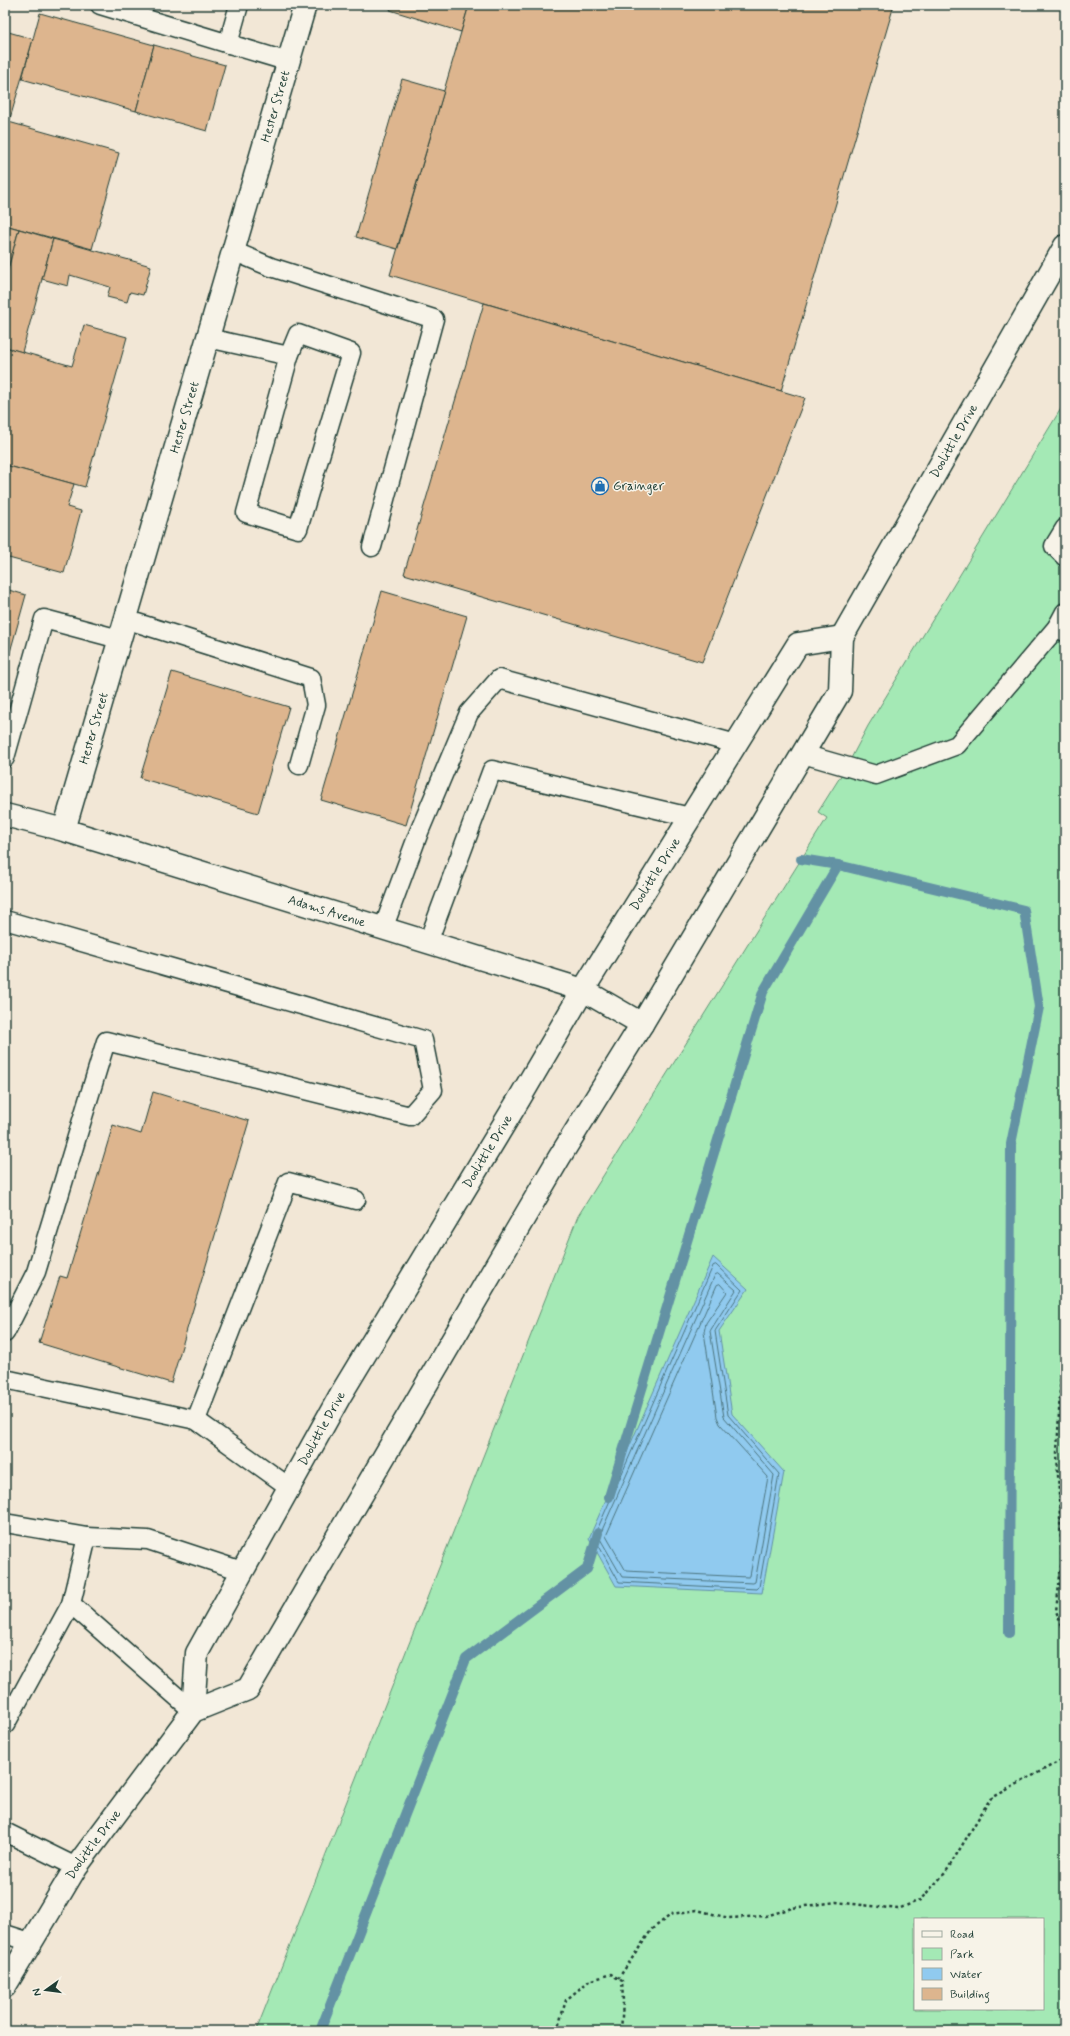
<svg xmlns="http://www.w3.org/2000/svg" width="1070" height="2036" font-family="Mynerve,sans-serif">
<rect width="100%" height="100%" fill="#f2e7d6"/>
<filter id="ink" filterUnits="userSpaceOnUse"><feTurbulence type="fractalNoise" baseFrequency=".025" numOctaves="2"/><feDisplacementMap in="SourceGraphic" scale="8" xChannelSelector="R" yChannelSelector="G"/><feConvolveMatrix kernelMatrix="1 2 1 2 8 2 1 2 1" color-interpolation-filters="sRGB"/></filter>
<g filter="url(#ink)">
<path fill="#a4e9b5" stroke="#629374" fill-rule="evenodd" d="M 1065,402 L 1065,2031 L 256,2031 L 578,1216 L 827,818 L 818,812 L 847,766 L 868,726 ZM 915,1919 L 1043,1919 L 1043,2009 L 915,2009 Z"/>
<path fill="#90caef" stroke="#6392a4" d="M 713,1257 L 748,1289 L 719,1331 L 732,1414 L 784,1472 L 762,1593 L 616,1586 L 589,1538 Z"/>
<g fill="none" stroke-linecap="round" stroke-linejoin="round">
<g stroke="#4c757f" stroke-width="1">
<path d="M 716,1265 L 742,1290 L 715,1331 L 728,1415 L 779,1474 L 759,1587 L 757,1589 L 619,1582 L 594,1537 L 713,1266 Z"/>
<path d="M 718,1274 L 736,1290 L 710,1331 L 724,1417 L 774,1475 L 755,1582 L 753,1583 L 622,1577 L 599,1537 L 715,1275 Z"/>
<path d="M 720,1284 L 727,1292 L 706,1323 L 704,1332 L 717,1417 L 720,1424 L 768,1477 L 750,1576 L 748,1577 L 626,1571 L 606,1536 L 717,1285 Z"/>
</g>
<g stroke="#6392a4" stroke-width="10">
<path d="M 801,859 L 838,865"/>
<path d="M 609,1497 L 763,992 L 838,865 L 1024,910 L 1039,1007 L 1011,1144 L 1009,1633"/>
<path d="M 320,2031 L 466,1659 L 587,1569 L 598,1533"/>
</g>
</g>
<g fill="#ddb58e" stroke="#1f3d34">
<path d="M 392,5 L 469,5 L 461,32 L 390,10 Z"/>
<path d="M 469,5 L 894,5 L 781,391 L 390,275 Z"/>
<path d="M 40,13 L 154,45 L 136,111 L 22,79 Z"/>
<path d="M 5,31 L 33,39 L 9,122 L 5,121 Z"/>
<path d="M 154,45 L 225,65 L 207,131 L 136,111 Z"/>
<path d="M 402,79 L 444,91 L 397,249 L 356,237 Z"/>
<path d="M 5,121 L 119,153 L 92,249 L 5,225 Z"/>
<path d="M 5,225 L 19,229 L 5,280 Z"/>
<path d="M 19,229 L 53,239 L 22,352 L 5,347 L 5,280 Z"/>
<path d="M 53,239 L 151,266 L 143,295 L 130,292 L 127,302 L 107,297 L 110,287 L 70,275 L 68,286 L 42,279 Z"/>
<path d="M 484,303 L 805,398 L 702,662 L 404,574 Z"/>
<path d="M 84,325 L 127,337 L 85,487 L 5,465 L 5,347 L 72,366 Z"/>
<path d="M 5,465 L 74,484 L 67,507 L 81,511 L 64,573 L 5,557 Z"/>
<path d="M 5,589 L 26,595 L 5,670 Z"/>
<path d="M 382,591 L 467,616 L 406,825 L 321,800 Z"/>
<path d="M 172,672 L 289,707 L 258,813 L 140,778 Z"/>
<path d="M 153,1092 L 249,1121 L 171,1383 L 39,1343 L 60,1276 L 67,1278 L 113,1125 L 141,1134 Z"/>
</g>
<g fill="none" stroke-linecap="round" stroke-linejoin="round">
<g stroke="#1f3d34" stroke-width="21">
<g id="service">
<path d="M 100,5 L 289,62"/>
<path d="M 228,44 L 239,5"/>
<path d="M 233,251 L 271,267 L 434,319 L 372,547"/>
<path d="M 298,334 L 351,353 L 298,529 L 246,513 L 289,356 Z"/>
<path d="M 208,338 L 289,356"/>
<path d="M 1065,528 L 1054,546 L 1065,557"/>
<path d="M 1065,612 L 1057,627 L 1065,632"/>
<path d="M 125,619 L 311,678 L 316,705 L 299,765"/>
<path d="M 803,754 L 876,775 L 957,745 L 1057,627"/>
<path d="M 5,758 L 44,619 L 119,639"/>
<path d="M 5,920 L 423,1040 L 433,1090 L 410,1116 L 106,1041 L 36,1272 L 5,1333"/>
<path d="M 383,929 L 419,832 L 469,713 L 499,679 L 736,744"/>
<path d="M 428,942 L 492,770 L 690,817"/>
<path d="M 5,1379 L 196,1420 L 289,1487"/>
<path d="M 196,1420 L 288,1182 L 356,1200"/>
<path d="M 5,1523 L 87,1537 L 71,1604 L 193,1711"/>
<path d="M 87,1537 L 148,1540 L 242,1571"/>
<path d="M 5,1725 L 71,1604"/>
<path d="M 5,1832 L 76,1867"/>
<path d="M 5,1934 L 30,1942"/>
</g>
</g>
<g stroke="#1f3d34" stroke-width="25">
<g id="minor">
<path id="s1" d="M 5,815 L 64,830 L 583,990 L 642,1024"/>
<path id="s2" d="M 64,830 L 305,5"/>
</g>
</g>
<g stroke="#1f3d34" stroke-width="25">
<g id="primary">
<path id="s3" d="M 193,1711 L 197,1653 L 341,1394 L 518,1101 L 583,990 L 798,644 L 842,637"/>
<path id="s4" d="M 5,1986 L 76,1867 L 193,1711 L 248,1689 L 559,1158 L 642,1024 L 840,691 L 842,637 L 1065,246"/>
</g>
</g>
<g stroke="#1f3d34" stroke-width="2.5" stroke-dasharray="3 3" stroke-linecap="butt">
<path d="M 1065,1162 L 1062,1168 L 1065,1232"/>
<path d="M 1065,1289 L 1057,1453 L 1062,1559 L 1056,1611 L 1065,1634"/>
<path d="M 618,1979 L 652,1929 L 672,1914 L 697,1910 L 729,1918 L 766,1916 L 792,1908 L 836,1902 L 898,1909 L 920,1900 L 946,1872 L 990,1799 L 1065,1758"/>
<path d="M 557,2031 L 566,2000 L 589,1981 L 611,1974 L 622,1981 L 623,2002 L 621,2031"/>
</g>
<use href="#service" stroke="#f7f3e8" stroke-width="18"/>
<use href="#minor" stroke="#f7f3e8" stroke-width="22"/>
<use href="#primary" stroke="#f7f3e8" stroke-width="22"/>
</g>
</g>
<defs>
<g id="shop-ring" transform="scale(0.9)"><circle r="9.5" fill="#f7f3e8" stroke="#1f6fb2" stroke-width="1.5"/><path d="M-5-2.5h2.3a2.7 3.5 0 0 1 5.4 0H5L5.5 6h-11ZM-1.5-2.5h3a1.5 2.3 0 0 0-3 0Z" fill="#1f6fb2"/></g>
</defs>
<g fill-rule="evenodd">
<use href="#shop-ring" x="600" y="486"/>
</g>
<g text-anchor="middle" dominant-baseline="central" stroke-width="3" stroke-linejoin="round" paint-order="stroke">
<g font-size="13" fill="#1f3d34" stroke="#f7f3e8">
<text stroke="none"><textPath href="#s2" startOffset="754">Hester Street</textPath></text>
<text stroke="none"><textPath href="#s2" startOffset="430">Hester Street</textPath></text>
<text stroke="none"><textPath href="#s4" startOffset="1833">Doolittle Drive</textPath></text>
<text stroke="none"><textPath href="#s2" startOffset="106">Hester Street</textPath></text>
<text stroke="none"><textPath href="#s3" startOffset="962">Doolittle Drive</textPath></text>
<text stroke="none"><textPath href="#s1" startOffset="336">Adams Avenue</textPath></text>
<text stroke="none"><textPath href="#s3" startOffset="638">Doolittle Drive</textPath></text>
<text stroke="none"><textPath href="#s3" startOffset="315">Doolittle Drive</textPath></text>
<text stroke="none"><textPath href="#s4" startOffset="167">Doolittle Drive</textPath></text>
</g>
<g font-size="13" fill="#1f3d34" stroke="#f7f3e8" text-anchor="start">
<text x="613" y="486">Grainger</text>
</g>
</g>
<rect width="1070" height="2036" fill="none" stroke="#f7f3e8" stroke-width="20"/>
<rect x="10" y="10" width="1050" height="2016" fill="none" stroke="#1f3d34" stroke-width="1.5" filter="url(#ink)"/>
<rect x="914" y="1918" width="130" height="92" fill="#f7f3e8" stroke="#a1aaa0"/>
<rect x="922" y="1931" width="20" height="6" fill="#f7f3e8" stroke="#a1aaa0"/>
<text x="950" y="1938" font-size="12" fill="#1f3d34">Road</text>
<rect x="922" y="1948" width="20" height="12" fill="#a4e9b5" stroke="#a1aaa0"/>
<text x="950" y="1958" font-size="12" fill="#1f3d34">Park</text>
<rect x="922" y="1968" width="20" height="12" fill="#90caef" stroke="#a1aaa0"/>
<text x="950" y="1978" font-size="12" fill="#1f3d34">Water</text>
<rect x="922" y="1988" width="20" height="12" fill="#ddb58e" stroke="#a1aaa0"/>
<text x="950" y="1998" font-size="12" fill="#1f3d34">Building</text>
<g transform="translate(46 1990) rotate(256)" stroke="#f7f3e8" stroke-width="3" paint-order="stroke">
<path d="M0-3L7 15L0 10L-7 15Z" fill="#1f3d34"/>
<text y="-6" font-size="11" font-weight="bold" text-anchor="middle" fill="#1f3d34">N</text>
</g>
</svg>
